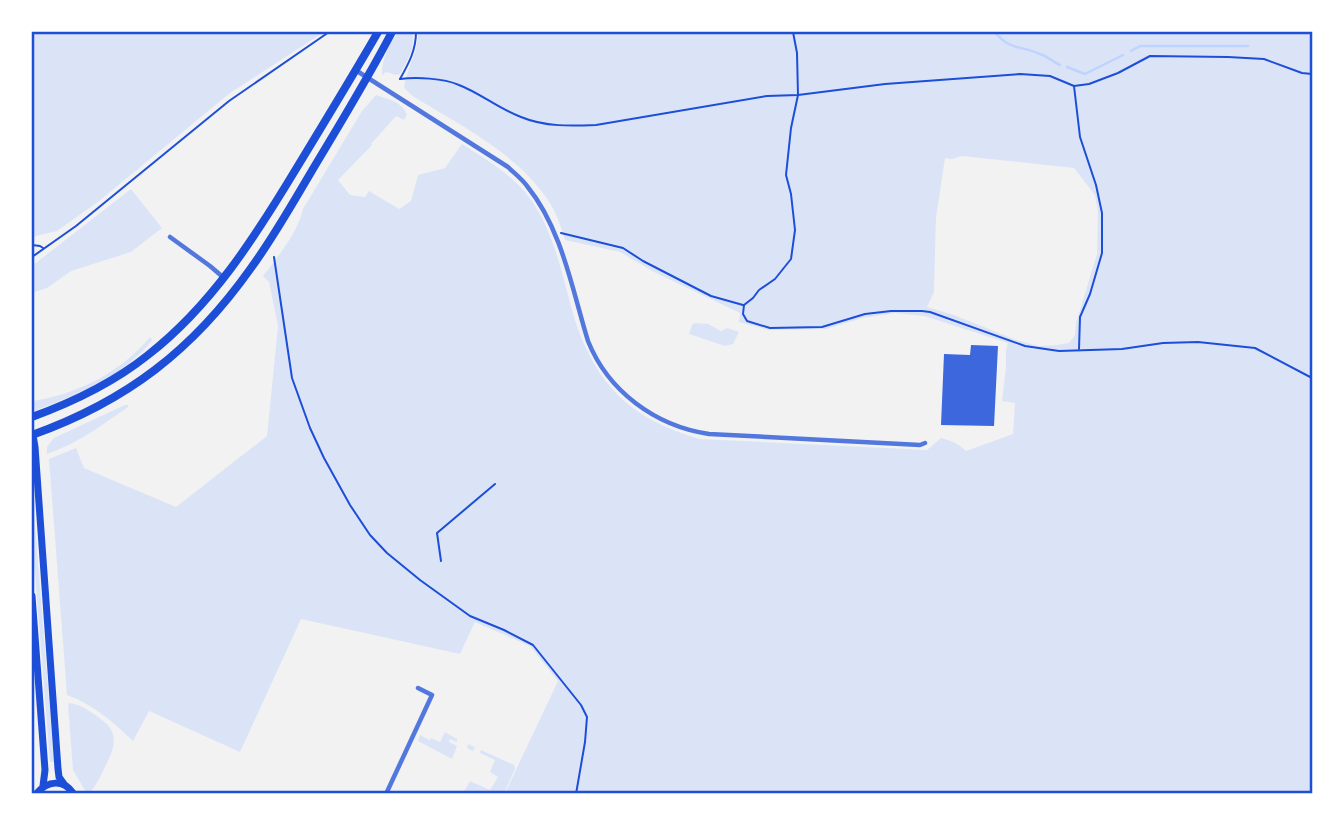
<svg xmlns="http://www.w3.org/2000/svg" width="1344" height="825" font-family="'Asap Condensed',sans-serif">
<rect width="100%" height="100%" fill="#f2f2f2"/>
<g fill="#dbe4f7" fill-rule="evenodd">
<path d="M 32,32 L 324,32 L 230,93 L 99,201 L 57,231 L 32,237 Z"/>
<path d="M 398,32 L 413,32 C 415,48 408,60 400,74 L 396,75 L 386,72 L 382,75 C 381,60 390,43 398,32 Z"/>
<path d="M 418,32 L 1312,32 L 1312,793 L 505,793 L 558,681 L 530,646 L 475,622 L 460,654 L 301,619 L 240,752 L 149,711 L 133,741 C 113,722 94,705 67,695 L 49,459 L 76,448 L 84,468 L 176,507 L 267,436 L 278,326 L 269,282 L 263,276 C 278,256 297,234 303,209 L 362,111 L 376,95 C 388,99 403,102 407,115 L 404,120 L 396,116 L 371,144 L 372,145 L 338,180 L 350,195 L 365,197 L 369,191 L 399,209 L 411,201 L 418,175 L 445,168 L 462,144 C 484,158 508,172 525,192 C 544,215 553,242 561,269 C 568,293 574,324 585,346 C 609,399 645,423 700,439 L 927,450 L 941,438 C 952,441 958,443 966,451 L 1013,434 L 1015,403 L 1002,401 L 1006,367 L 1006,350 L 1008,343 L 924,316 L 895,313 L 862,318 L 826,329 L 769,330 L 739,322 L 740,313 L 654,272 L 620,252 L 565,240 C 561,226 556,212 548,200 C 516,153 462,126 414,97 L 404,88 C 407,66 418,54 418,32 ZM 962,156 L 1074,168 L 1095,195 L 1098,211 L 1097,254 L 1076,323 L 1075,335 L 1069,343 L 1057,345 L 1039,346 L 1016,340 L 954,315 L 927,307 L 934,292 L 936,218 L 945,158 L 952,159 Z"/>
<path d="M 131,189 L 162,228 L 131,252 L 71,271 L 47,288 L 32,293 L 32,266 Z"/>
<path d="M 695,323 L 708,324 L 721,331 L 727,328 L 739,332 L 733,344 L 725,346 L 689,334 L 692,325 Z"/>
<path d="M 150,337 L 152,340 C 127,375 71,397 32,412 L 32,401 C 76,395 121,372 150,337 Z"/>
<path d="M 125,405 L 128,405 L 128,407 C 102,425 77,444 47,454 L 47,447 L 54,438 Z"/>
<path d="M 32,486 L 54,762 L 50,762 L 32,536 Z"/>
<path d="M 69,703 C 79,704 86,709 94,714 C 118,730 118,740 106,765 C 101,775 97,785 89,793 L 86,792 L 73,770 L 68,705 Z"/>
<path d="M 445,732 L 457,739 L 457,742 L 450,739 L 449,742 L 457,746 L 452,759 L 418,741 L 420,735 L 430,740 L 431,738 L 440,742 Z"/>
<path d="M 468,744 L 514,765 L 515,769 L 504,793 L 463,793 L 470,781 L 490,790 L 498,777 L 490,772 L 495,760 L 480,753 L 481,750 L 475,747 L 473,751 L 467,748 Z"/>
</g>
<g fill="none" stroke-linecap="round" stroke-linejoin="round">
<g stroke="#bfd3fe" stroke-width="2.5">
<path d="M 995,32 C 1010,51 1020,45 1040,54 C 1047,56 1053,62 1060,65"/>
<path d="M 1131,51 L 1140,46 L 1248,46"/>
<path d="M 1067,67 L 1085,74 L 1123,55"/>
</g>
</g>
<path fill="#3d67dc" d="M 971,345 L 998,346 L 994,426 L 941,425 L 944,354 L 970,355 Z"/>
<g fill="none" stroke-linecap="round" stroke-linejoin="round">
<g stroke="#1d4ed8" stroke-width="2">
<path d="M 400,79 C 416,77 443,78 459,85 C 480,93 499,109 521,117 C 545,127 571,126 596,125 L 767,96 L 798,95 L 885,84 L 1020,74 L 1050,76 L 1074,86 L 1089,84 L 1118,73 L 1150,56 L 1228,57 L 1264,59 L 1302,73 L 1312,74"/>
<path d="M 400,79 C 409,63 416,50 416,32"/>
<path d="M 1074,86 L 1080,137 L 1096,185 L 1102,213 L 1102,253 L 1090,294 L 1080,317 L 1079,349"/>
<path d="M 561,233 L 623,248 L 643,261 L 711,296 L 743,305"/>
<path d="M 32,245 L 40,246 L 43,248"/>
<path d="M 32,257 L 76,226 L 229,101 L 329,32"/>
<path d="M 274,257 L 292,378 L 310,428 L 324,458 L 350,505 L 370,535 L 387,553 L 420,580 L 470,616 L 504,630 L 533,645 L 581,705 L 587,717 L 585,742 L 576,794"/>
<path d="M 744,305 L 743,314 L 747,321 L 770,328 L 822,327 L 865,314 L 891,311 L 922,311 L 930,312 L 1025,346 L 1059,351 L 1122,349 L 1163,343 L 1198,342 L 1255,348 L 1312,378"/>
<path d="M 744,305 L 753,298 L 759,290 L 775,279 L 791,259 L 795,230 L 791,194 L 786,175 L 791,128 L 798,95 L 797,53 L 793,32"/>
<path d="M 441,561 L 437,533 L 495,484"/>
</g>
<g stroke="#5277de" stroke-width="4.5">
<path d="M 357,71 L 508,167 C 514,173 522,179 527,186 C 562,229 572,289 588,341 C 608,391 655,426 709,434 L 920,445 L 925,443"/>
<path d="M 170,237 L 210,266 L 224,278"/>
<path d="M 386,794 L 432,695 L 418,688"/>
</g>
<g stroke="#1d4ed8" stroke-width="7">
<path d="M 32,433 L 33,435 L 35,447 L 58,769 L 59,777 L 64,784"/>
<path d="M 32,596 L 45,770 L 43,786"/>
<path d="M 36,794 C 48,780 63,779 74,794"/>
</g>
<g stroke="#1d4ed8" stroke-width="8">
<path d="M 32,417 C 73,402 113,383 148,355 C 212,305 255,237 296,169 C 324,123 352,77 378,32"/>
<path d="M 32,435 C 127,401 193,350 251,268 C 273,238 291,206 310,174 C 338,127 367,80 392,32"/>
</g>
</g>
<rect width="1344" height="825" fill="none" stroke="#ffffff" stroke-width="66"/>
<rect x="33" y="33" width="1278" height="759" fill="none" stroke="#1d4ed8" stroke-width="2.5"/>
</svg>
